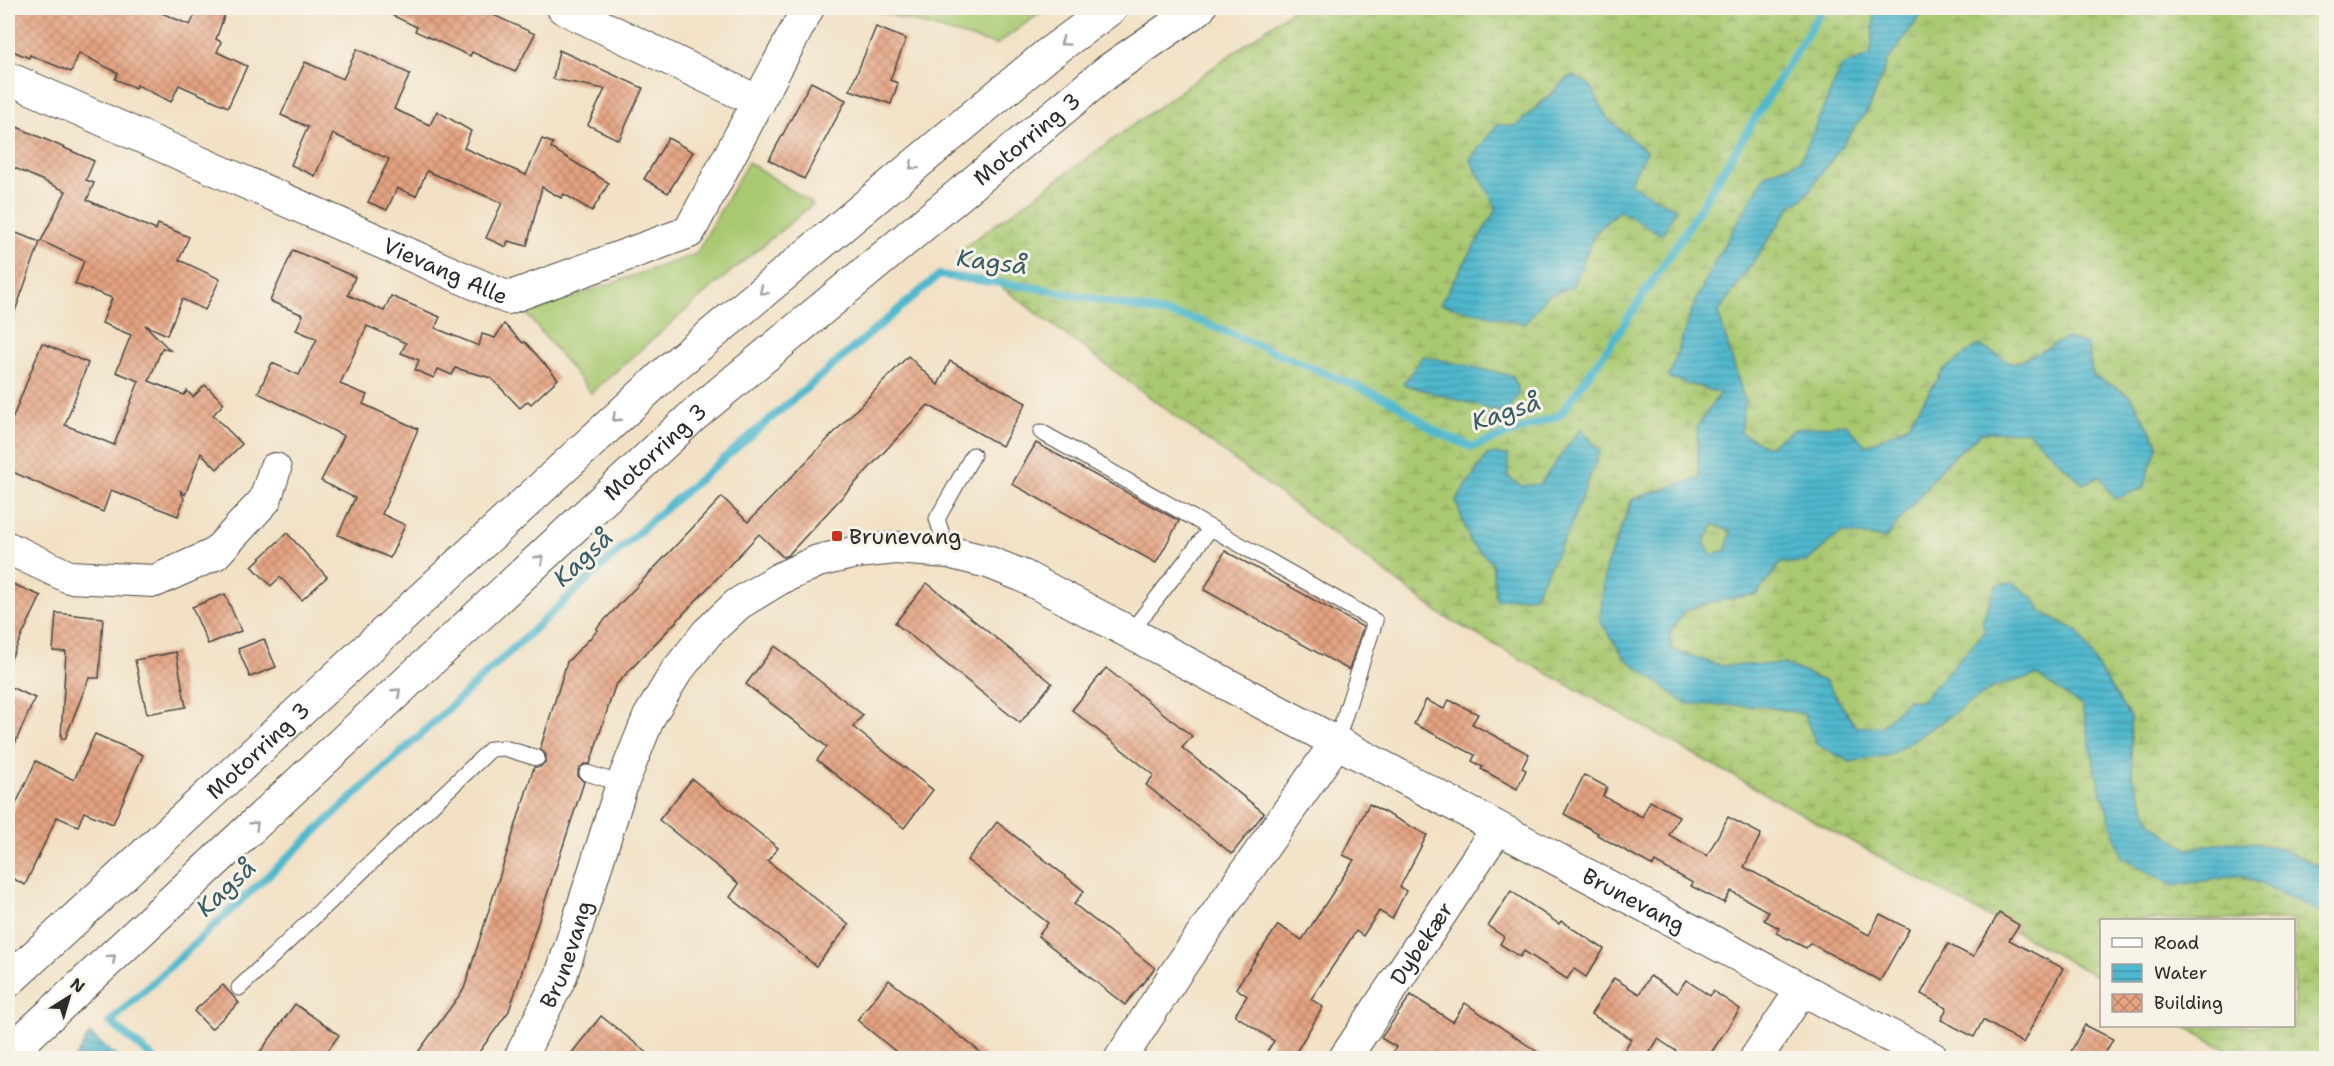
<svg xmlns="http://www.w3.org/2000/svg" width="2334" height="1066" font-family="'Shantell Sans',sans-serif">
<defs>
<pattern id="wetland-marsh" width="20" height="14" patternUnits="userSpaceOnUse" patternTransform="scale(1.5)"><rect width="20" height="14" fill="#a9c971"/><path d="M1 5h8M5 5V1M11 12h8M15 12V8" fill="none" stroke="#8aa35d"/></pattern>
<pattern id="park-tufts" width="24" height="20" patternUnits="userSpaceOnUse" patternTransform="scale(1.5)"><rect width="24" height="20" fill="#a9c971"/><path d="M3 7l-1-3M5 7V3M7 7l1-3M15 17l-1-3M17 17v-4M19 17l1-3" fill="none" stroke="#8aa35d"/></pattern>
<pattern id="water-rules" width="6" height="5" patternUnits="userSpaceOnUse" patternTransform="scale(1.5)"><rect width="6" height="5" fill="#50b8ce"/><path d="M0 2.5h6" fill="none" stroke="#4396a7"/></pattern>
<pattern id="building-cross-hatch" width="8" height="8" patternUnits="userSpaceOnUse" patternTransform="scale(1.5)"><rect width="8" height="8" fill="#e5a381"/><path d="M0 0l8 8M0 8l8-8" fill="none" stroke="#ba856a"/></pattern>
</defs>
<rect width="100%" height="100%" fill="#f7f3e8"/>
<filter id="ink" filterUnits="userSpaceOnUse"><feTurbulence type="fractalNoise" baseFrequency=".0167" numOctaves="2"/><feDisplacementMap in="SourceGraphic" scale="12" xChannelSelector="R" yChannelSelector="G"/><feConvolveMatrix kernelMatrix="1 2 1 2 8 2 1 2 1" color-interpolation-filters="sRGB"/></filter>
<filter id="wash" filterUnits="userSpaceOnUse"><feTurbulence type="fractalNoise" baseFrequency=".008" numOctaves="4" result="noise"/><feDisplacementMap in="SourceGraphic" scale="24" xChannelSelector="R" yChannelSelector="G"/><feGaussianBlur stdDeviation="1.35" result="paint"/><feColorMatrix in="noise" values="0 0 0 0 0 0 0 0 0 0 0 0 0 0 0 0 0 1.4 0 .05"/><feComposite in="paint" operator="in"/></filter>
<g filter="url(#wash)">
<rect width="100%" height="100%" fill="#f2e1c5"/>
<g fill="#a9c971" stroke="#6a7a4e" stroke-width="1.5">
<path d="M 866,8 L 1047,8 L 996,45 Z"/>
<path d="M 748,162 L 813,204 L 717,283 L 591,393 L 526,313 L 696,254 Z"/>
</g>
<g fill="url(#wetland-marsh)" stroke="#6a7a4e" stroke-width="1.5" fill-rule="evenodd">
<path d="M 1295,8 L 1881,8 L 1874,17 L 1871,55 L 1842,66 L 1800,161 L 1766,174 L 1715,261 L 1691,312 L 1669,378 L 1721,392 L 1697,427 L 1699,478 L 1632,499 L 1605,569 L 1686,704 L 1762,706 L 1804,714 L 1816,744 L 1890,755 L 1994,687 L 2036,675 L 2082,706 L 2098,781 L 2122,857 L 2174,886 L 2241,875 L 2314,908 L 2326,917 L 2326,1058 L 2242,1058 L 2183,1026 L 2294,1026 L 2294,920 L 2102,920 L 2101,979 L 1445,617 L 956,253 ZM 1571,75 L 1590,85 L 1608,119 L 1646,152 L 1629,183 L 1663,234 L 1620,210 L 1595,233 L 1572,287 L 1548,295 L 1525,324 L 1441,303 L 1497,208 L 1516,126 ZM 1581,429 L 1496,600 L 1492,562 L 1471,544 L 1456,501 L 1488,454 L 1508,477 L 1522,487 L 1540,484 Z"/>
<path d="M 1926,8 L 2326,8 L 2326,869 L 2277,847 L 2237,841 L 2187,849 L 2152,824 L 2132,776 L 2130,718 L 2102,674 L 2078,631 L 2042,612 L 2033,597 L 1982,621 L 1986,631 L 1921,701 L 1908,700 L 1882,726 L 1856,728 L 1826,682 L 1785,664 L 1722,666 L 1672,650 L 1669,633 L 1684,611 L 1712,602 L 1756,594 L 1781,563 L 1806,562 L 1842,532 L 1885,539 L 1944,465 L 1981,433 L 2027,430 L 2083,484 L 2100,476 L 2143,487 L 2158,444 L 2130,395 L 2093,376 L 2087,344 L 2067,338 L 2014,364 L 1944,370 L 1907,426 L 1866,446 L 1795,429 L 1767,447 L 1740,432 L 1745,402 L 1718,313 L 1792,205 L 1803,199 L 1870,107 L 1887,62 Z"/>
</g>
<path fill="url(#park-tufts)" stroke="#6a7a4e" stroke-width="1.5" d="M 1714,524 L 1731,532 L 1726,550 L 1712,555 L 1704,543 Z"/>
<g fill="url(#water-rules)" stroke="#3e727c" stroke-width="1.5" fill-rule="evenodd">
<path d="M 1881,8 L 1926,8 L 1887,62 L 1870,107 L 1803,199 L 1792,205 L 1718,313 L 1745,402 L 1740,432 L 1767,447 L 1795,429 L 1846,424 L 1866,446 L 1907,426 L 1944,370 L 1978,345 L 2014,364 L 2067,338 L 2087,344 L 2093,376 L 2130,395 L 2158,444 L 2143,488 L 2114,499 L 2100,476 L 2083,484 L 2027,431 L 1981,433 L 1944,465 L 1885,539 L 1842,532 L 1806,562 L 1781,563 L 1757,594 L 1712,602 L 1684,611 L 1670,633 L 1672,650 L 1722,666 L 1785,664 L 1826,682 L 1856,727 L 1882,726 L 1908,700 L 1921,701 L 1985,631 L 1982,621 L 1996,585 L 2013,583 L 2033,597 L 2042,612 L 2078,631 L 2102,674 L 2130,718 L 2132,776 L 2152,824 L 2187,849 L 2237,841 L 2277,847 L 2326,869 L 2326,917 L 2313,908 L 2241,875 L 2174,886 L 2122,857 L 2098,781 L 2082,706 L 2037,675 L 1994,687 L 1890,755 L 1850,762 L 1816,744 L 1804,714 L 1762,706 L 1686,704 L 1625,658 L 1600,621 L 1605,569 L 1633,499 L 1699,478 L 1697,427 L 1720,393 L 1669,378 L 1691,312 L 1715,261 L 1766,174 L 1800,161 L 1842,66 L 1871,55 L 1874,16 ZM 1714,524 L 1731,532 L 1726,550 L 1712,555 L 1704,543 Z"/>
<path d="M 1572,75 L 1590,85 L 1608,119 L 1647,152 L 1629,183 L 1676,209 L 1662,235 L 1619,210 L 1595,233 L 1572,287 L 1548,295 L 1525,324 L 1440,304 L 1497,208 L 1470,159 L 1497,125 L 1516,126 Z"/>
<path d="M 1423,356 L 1513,376 L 1519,393 L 1506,414 L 1403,384 Z"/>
<path d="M 1581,428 L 1600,451 L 1568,532 L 1534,596 L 1496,600 L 1492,562 L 1471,544 L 1456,501 L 1488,454 L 1508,455 L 1508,477 L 1522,486 L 1540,484 Z"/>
<path d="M 90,1034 L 116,1056 L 118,1058 L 75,1058 Z"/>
</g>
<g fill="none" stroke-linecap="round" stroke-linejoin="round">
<path stroke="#50b8ce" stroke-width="8" d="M 153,1058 L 110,1022 L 653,519 L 939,275 L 1038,288 L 1198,320 L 1394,402 L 1435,431 L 1472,447 L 1560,415 L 1619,332 L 1687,229 L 1823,8"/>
</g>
<g id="blocks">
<g fill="url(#building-cross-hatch)">
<path d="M 8,8 L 150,8 L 190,25 L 198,9 L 201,11 L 203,8 L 227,8 L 216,39 L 221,42 L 217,52 L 247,66 L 228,107 L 179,85 L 171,102 L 137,85 L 135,88 L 115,79 L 118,73 L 79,53 L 71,72 L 30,55 L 29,58 L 8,49 Z"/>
<path d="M 377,8 L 478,8 L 535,34 L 515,72 L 472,52 L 470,56 L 415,31 L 417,27 Z"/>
<path d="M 876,27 L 906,39 L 890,80 L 898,83 L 891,104 L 850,90 Z"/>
<path d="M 357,49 L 410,74 L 394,109 L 430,125 L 437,111 L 471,131 L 464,148 L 526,175 L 542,139 L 553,143 L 551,148 L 609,183 L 592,211 L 564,194 L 561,198 L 542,187 L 527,246 L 508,241 L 506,247 L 486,238 L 502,203 L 427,171 L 416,196 L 397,188 L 387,210 L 368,202 L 389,159 L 333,134 L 315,176 L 291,165 L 308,127 L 281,115 L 305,62 L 343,79 Z"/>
<path d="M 559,50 L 643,88 L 619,140 L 588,125 L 605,89 L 553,79 Z"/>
<path d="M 811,82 L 846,100 L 804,179 L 769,160 Z"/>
<path d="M 8,123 L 94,161 L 86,180 L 94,183 L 87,200 L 156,230 L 158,224 L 189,237 L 179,260 L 220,279 L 205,310 L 182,299 L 167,335 L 145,325 L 170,350 L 162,348 L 149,381 L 184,395 L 187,391 L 193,397 L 205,385 L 224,403 L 213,415 L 242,444 L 217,469 L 201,453 L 185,495 L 180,490 L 184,499 L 178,516 L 111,490 L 103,512 L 8,470 L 8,430 L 42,343 L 88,363 L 65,425 L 114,445 L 139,381 L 116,372 L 131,335 L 102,323 L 112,298 L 75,284 L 84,261 L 41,241 L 66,191 L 8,165 Z"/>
<path d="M 668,138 L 693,152 L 668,193 L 644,179 Z"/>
<path d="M 8,230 L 40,242 L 10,325 L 8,324 Z"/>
<path d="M 293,250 L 355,277 L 348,295 L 384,311 L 391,296 L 440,317 L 435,328 L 479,346 L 482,334 L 495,338 L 504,324 L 523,343 L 525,342 L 558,379 L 531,404 L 528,401 L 520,408 L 491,378 L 455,368 L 452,375 L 438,369 L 434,378 L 415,370 L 419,360 L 401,353 L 406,343 L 367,326 L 340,384 L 367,395 L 363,404 L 418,429 L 382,514 L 405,525 L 390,558 L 338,535 L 355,498 L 321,481 L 344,436 L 258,393 L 272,363 L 299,375 L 317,339 L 296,330 L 303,315 L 270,301 Z"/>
<path d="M 908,356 L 938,385 L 950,361 L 1026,403 L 1002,446 L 928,405 L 788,555 L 783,557 L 759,534 L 615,686 L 590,764 L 584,764 L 578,770 L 578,776 L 584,782 L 509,1011 L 474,1059 L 413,1059 L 464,989 L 534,767 L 540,767 L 546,761 L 546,755 L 540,749 L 567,662 L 598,630 L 596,629 L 722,497 L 748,522 Z"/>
<path d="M 1036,443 L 1179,521 L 1156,563 L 1012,484 Z"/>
<path d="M 287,533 L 327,577 L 302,600 L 280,577 L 271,586 L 252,566 Z"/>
<path d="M 1225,551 L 1363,627 L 1349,670 L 1204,590 Z"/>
<path d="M 8,582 L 41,596 L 8,665 Z"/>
<path d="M 927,583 L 1052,683 L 1020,723 L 895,623 Z"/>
<path d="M 225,594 L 241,631 L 208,644 L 192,607 Z"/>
<path d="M 56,613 L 103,618 L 99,678 L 89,678 L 65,739 L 61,738 L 66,652 L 53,651 Z"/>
<path d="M 264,639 L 276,667 L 250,677 L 238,649 Z"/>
<path d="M 775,646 L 863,715 L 853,727 L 933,790 L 904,828 L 817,760 L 827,747 L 746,684 Z"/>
<path d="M 176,652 L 186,707 L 147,714 L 135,660 Z"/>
<path d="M 1106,668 L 1192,736 L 1182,748 L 1264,813 L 1232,854 L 1146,785 L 1154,775 L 1072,710 Z"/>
<path d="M 8,686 L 35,698 L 8,759 Z"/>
<path d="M 1426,700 L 1444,709 L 1449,700 L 1478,714 L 1472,724 L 1529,754 L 1522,768 L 1526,770 L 1517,789 L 1481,769 L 1483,767 L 1472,761 L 1475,755 L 1414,724 Z"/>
<path d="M 95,734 L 143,755 L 113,824 L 84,812 L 78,826 L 57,817 L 25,885 L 8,876 L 8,821 L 36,761 L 74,780 Z"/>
<path d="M 1584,775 L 1607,787 L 1603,796 L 1642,817 L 1650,801 L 1679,816 L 1669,835 L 1707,856 L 1728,817 L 1761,834 L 1744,867 L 1869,935 L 1880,914 L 1909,929 L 1880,981 L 1810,943 L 1806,948 L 1776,933 L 1779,928 L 1764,920 L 1769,912 L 1731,891 L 1724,903 L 1691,886 L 1693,883 L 1655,862 L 1653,866 L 1597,835 L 1598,833 L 1564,814 Z"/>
<path d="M 692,779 L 778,848 L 768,861 L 849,925 L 816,966 L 730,897 L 739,884 L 659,820 Z"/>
<path d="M 1369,804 L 1427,835 L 1400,887 L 1406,891 L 1392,919 L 1379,911 L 1363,936 L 1356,931 L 1311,999 L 1323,1007 L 1292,1059 L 1262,1059 L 1274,1041 L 1235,1015 L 1247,996 L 1236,988 L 1278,925 L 1302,940 L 1354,860 L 1343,855 Z"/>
<path d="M 997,822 L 1084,891 L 1074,904 L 1155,968 L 1125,1005 L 1038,936 L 1048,923 L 967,860 Z"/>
<path d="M 1511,891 L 1559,924 L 1561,921 L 1604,949 L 1586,977 L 1574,969 L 1567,979 L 1524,951 L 1520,957 L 1500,944 L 1504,937 L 1488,926 Z"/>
<path d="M 1999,913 L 2019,925 L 2009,940 L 2063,968 L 2023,1043 L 1983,1020 L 1974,1037 L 1941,1020 L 1947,1008 L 1921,994 L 1948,944 L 1973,957 Z"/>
<path d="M 1650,976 L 1677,993 L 1686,980 L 1710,996 L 1713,991 L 1740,1009 L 1707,1059 L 1688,1059 L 1658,1039 L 1646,1059 L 1619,1059 L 1631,1039 L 1591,1014 L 1614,978 L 1639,994 Z"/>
<path d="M 889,980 L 989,1059 L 905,1059 L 857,1020 Z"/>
<path d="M 223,985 L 239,1003 L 211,1029 L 194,1011 Z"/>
<path d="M 1411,995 L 1453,1022 L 1465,1003 L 1548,1059 L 1389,1059 L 1396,1047 L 1381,1038 Z"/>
<path d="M 295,1004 L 339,1035 L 322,1059 L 255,1059 Z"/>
<path d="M 601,1016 L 655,1059 L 567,1059 Z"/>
<path d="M 2085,1025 L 2113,1039 L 2102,1059 L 2067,1059 Z"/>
</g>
</g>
</g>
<g filter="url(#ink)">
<use href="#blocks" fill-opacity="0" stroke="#494642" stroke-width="1.5"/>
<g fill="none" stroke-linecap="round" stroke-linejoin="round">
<g stroke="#494642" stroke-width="17">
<g id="lane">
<path d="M 1041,432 L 1375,621 L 1336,743"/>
<path d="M 948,552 L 937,519 L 973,455"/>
<path d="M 1130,633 L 1211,528"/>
<path d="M 587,773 L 622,784"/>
<path d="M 239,988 L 491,749 L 504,748 L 537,758"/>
</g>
</g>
<g stroke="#494642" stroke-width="34">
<g id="street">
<path d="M 563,8 L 759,102"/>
<path id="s1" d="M 8,78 L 508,298 L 689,232 L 808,8"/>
<path d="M 8,548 L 69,577 L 155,581 L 215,554 L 265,500 L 275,469"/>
<path id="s2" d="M 520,1058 L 561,976 L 622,784 L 649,717 L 676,672 L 707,633 L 738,604 L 779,579 L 818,561 L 857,552 L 896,548 L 948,552 L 988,562 L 1023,576 L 1932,1058"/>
<path d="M 1121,1058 L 1177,971 L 1336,743"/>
<path id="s3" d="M 1345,1058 L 1497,829"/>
<path d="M 1756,1058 L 1801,991"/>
</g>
</g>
<g stroke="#494642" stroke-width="35">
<g id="highway">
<path id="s4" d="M 8,981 L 669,370 L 1047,55 L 1111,8"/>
<path id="s5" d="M 8,1054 L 694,415 L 1108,71 L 1199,8"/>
</g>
</g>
<use href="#lane" stroke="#fff" stroke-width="15"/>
<use href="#street" stroke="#fff" stroke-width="32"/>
<use href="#highway" stroke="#fff" stroke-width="33"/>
</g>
<defs><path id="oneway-chevron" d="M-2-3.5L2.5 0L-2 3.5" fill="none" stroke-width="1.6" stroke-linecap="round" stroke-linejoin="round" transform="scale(1.5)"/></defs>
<g stroke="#a0a0a0">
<use href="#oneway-chevron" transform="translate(1064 42) rotate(144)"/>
<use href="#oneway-chevron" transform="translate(913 166) rotate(140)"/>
<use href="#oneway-chevron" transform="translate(763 291) rotate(140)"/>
<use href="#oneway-chevron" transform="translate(616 418) rotate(137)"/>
<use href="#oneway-chevron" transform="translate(540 559) rotate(-43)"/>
<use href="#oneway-chevron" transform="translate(397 692) rotate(-43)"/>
<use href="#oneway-chevron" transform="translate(255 825) rotate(-43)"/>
<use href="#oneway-chevron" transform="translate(112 958) rotate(-43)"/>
</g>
</g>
<rect fill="#c8321e" stroke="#f7f3e8" stroke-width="2" x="831" y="530" width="12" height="12" rx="3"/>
<g text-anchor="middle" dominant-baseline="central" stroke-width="6" stroke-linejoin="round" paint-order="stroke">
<g font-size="22" fill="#2b2b2b" stroke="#f7f3e8">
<text stroke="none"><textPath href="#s5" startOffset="1370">Motorring 3</textPath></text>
<text stroke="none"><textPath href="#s1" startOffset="478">Vievang Alle</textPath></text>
<text stroke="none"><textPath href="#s5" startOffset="884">Motorring 3</textPath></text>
<text stroke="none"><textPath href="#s4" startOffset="340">Motorring 3</textPath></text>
<text stroke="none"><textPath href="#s2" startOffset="1503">Brunevang</textPath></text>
<text stroke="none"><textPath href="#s3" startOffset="138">Dybekær</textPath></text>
<text stroke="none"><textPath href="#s2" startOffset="114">Brunevang</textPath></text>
</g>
<g font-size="22" fill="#2b2b2b" stroke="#f7f3e8" text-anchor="start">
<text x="849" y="536">Brunevang</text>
</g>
<g font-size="24" font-style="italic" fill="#385c64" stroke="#f7f3e8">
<text transform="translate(992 262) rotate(7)">Kagså</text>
<text transform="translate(1506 412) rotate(-18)">Kagså</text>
<text transform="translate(583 558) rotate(-43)">Kagså</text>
<text transform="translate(226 888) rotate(-43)">Kagså</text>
</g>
</g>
<rect width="2334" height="1066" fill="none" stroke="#f7f3e8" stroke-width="30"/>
<rect x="2100" y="919" width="195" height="108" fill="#f7f3e8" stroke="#a5a39c" stroke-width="1.5"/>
<rect x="2112" y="938" width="30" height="9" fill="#ffffff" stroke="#a5a39c" stroke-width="1.5"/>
<text x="2154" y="949" font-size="18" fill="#2b2b2b">Road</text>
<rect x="2112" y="964" width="30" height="18" fill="url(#water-rules)" stroke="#a5a39c" stroke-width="1.5"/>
<text x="2154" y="979" font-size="18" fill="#2b2b2b">Water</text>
<rect x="2112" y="994" width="30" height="18" fill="url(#building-cross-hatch)" stroke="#a5a39c" stroke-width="1.5"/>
<text x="2154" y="1009" font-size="18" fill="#2b2b2b">Building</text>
<g transform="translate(69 997) rotate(37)" stroke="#f7f3e8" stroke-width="4.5" paint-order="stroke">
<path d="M0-4.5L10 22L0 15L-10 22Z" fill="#2b2b2b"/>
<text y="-9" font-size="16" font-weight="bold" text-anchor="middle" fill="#2b2b2b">N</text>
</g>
</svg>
